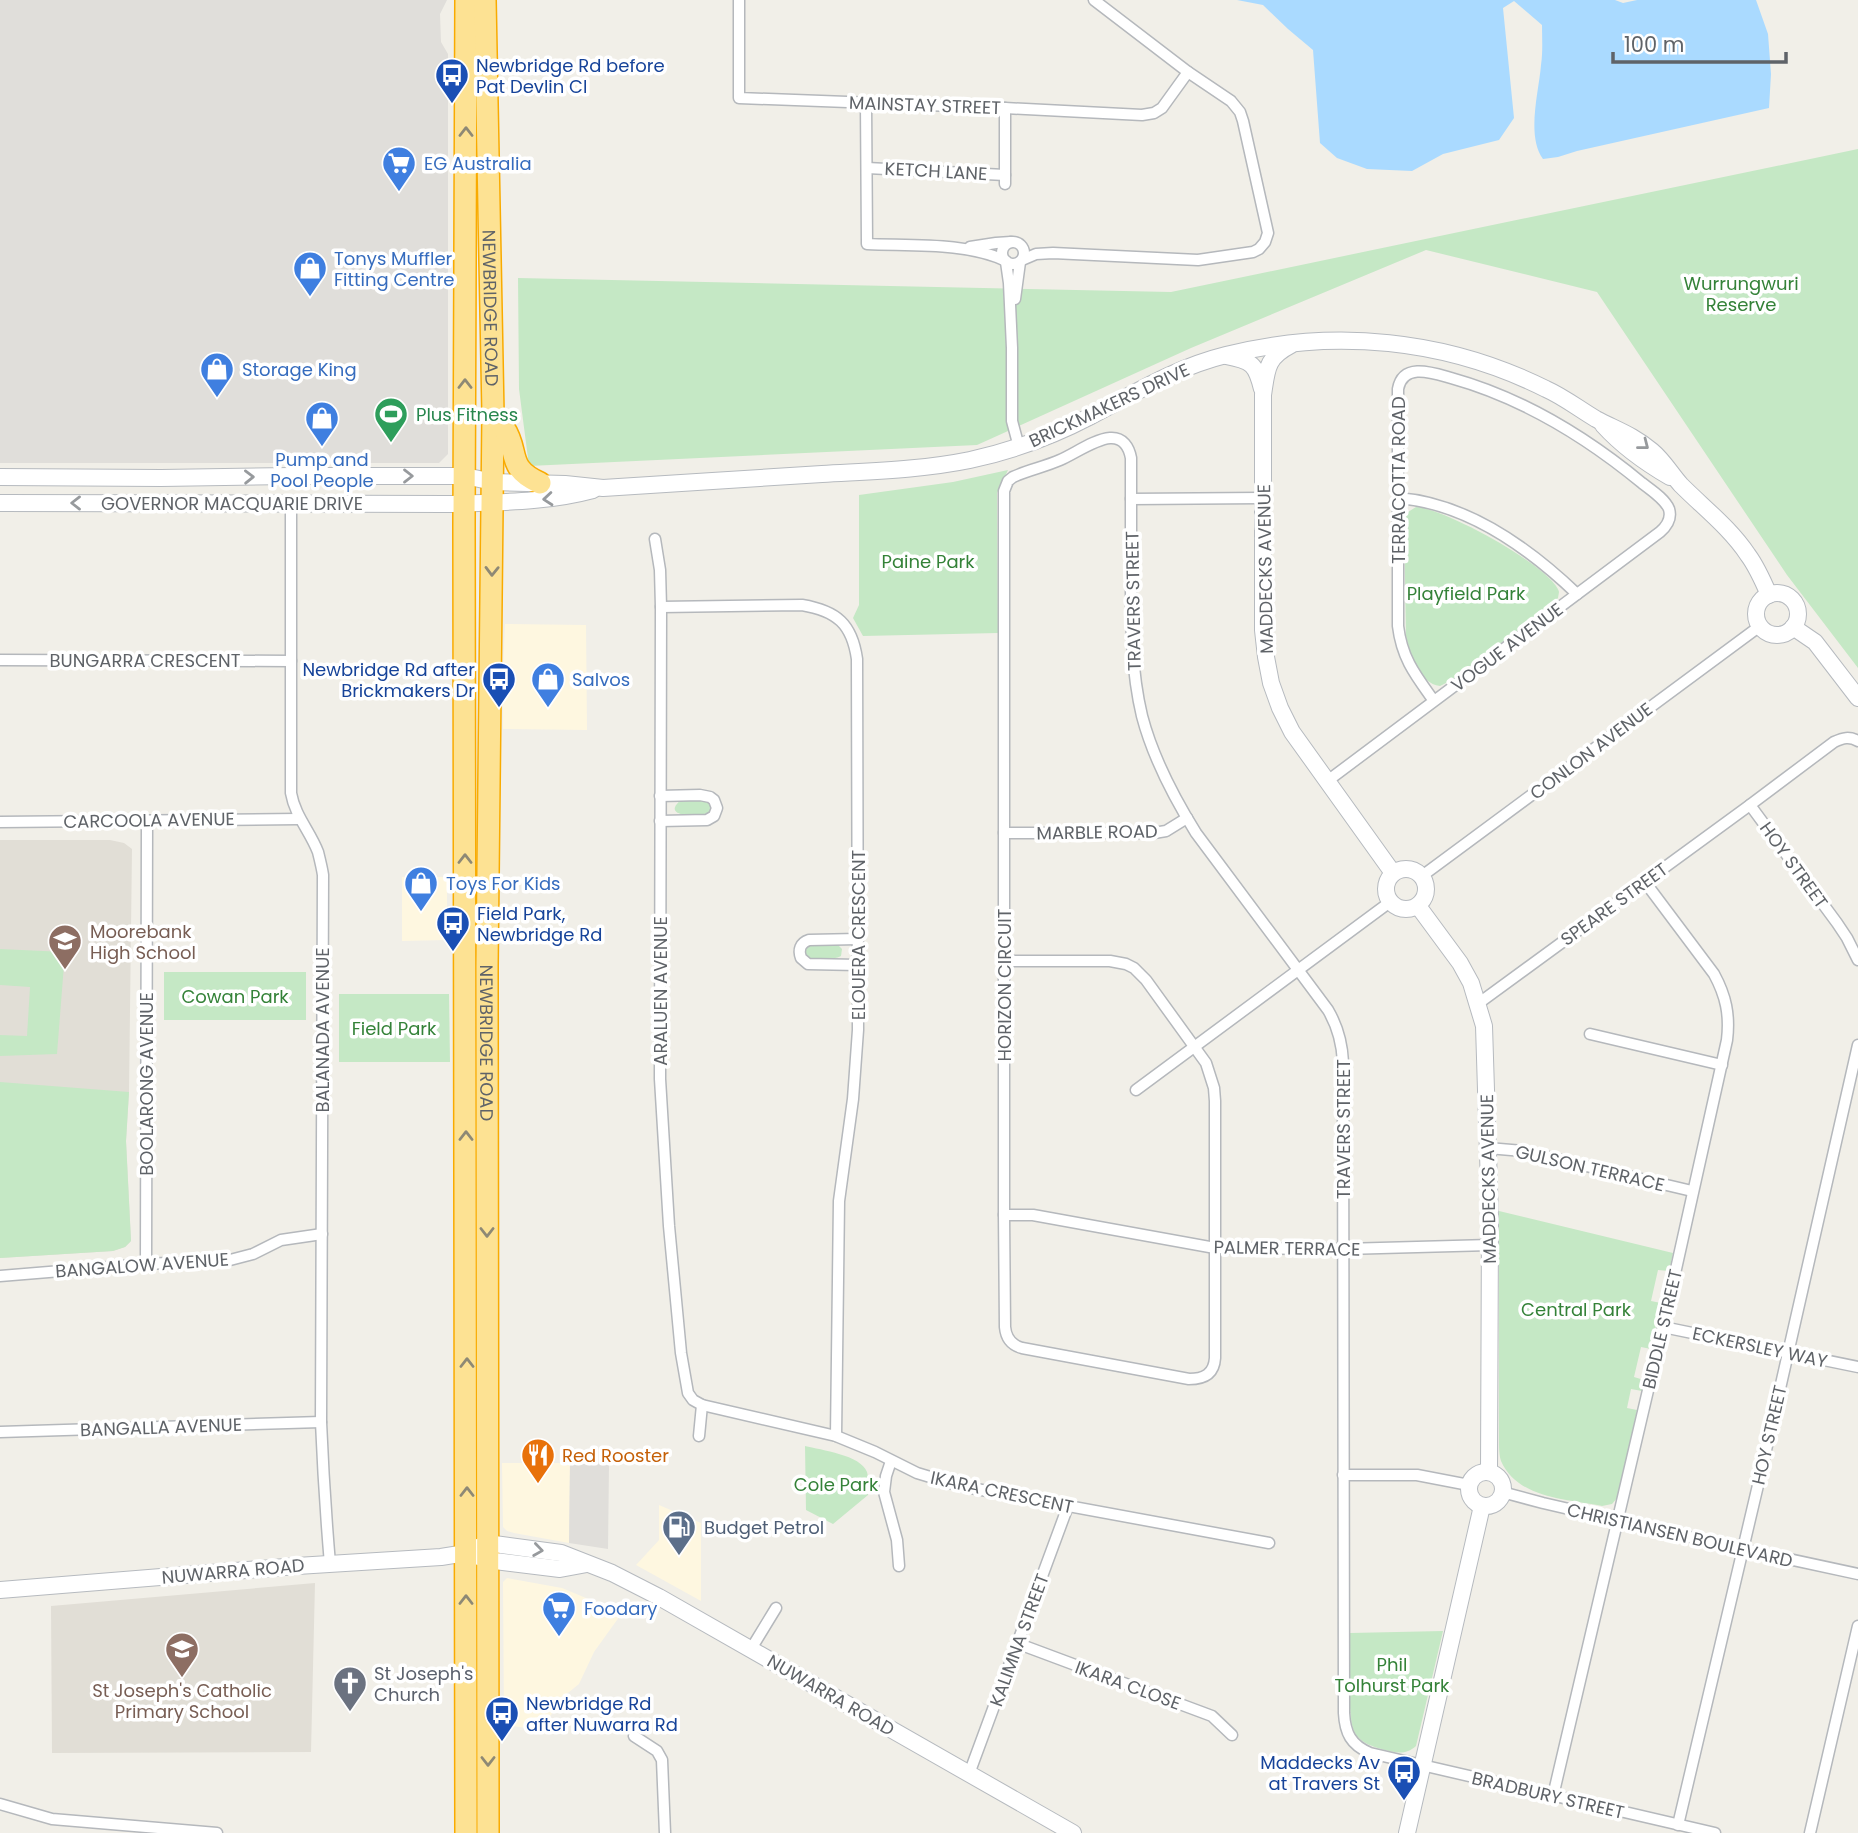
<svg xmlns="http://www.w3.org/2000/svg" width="1858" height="1833" font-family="Poppins,sans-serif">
<rect width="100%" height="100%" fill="#f1efe8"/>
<g fill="#fef7e0">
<path d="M 505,624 L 586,625 L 587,730 L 503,729 L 503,671 Z"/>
<path d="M 402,877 L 447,877 L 447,940 L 402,941 Z"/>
<path d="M 502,1463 L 570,1463 L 569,1543 L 514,1533 L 507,1531 L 503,1527 Z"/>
<path d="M 659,1505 L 701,1523 L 701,1601 L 636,1565 L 659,1540 Z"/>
<path d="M 507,1578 L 562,1588 L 622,1613 L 594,1652 L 579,1684 L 563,1697 L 541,1730 L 504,1725 L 503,1582 Z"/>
</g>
<g fill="#e0deda">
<path d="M 0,0 L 447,0 L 440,14 L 441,42 L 448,54 L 448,454 L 439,463 L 0,463 Z"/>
<path d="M 570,1463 L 609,1464 L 608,1549 L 569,1543 Z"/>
</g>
<g fill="#e1ded6">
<path d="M 0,840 L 110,840 L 124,843 L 132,849 L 129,1092 L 126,1141 L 131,1241 L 125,1247 L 113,1251 L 0,1258 Z"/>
<path d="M 315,1583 L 311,1752 L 52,1753 L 51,1606 Z"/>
</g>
<g fill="#c5e8c5">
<path d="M 1858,149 L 1858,668 L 1787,575 L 1597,292 L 1426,250 L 1191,348 L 977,445 L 529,466 L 519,389 L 518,278 L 1171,292 Z"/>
<path d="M 1008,470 L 997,493 L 998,633 L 863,636 L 853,618 L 859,605 L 859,495 L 953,482 Z"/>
<path d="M 1416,507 C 1444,508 1552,567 1559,592 L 1558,598 L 1551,605 L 1454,679 L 1440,686 C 1419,684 1410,653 1406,636 L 1404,521 L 1408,512 Z"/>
<path d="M 681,800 C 692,800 713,795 711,812 C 701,817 659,818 681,800 Z"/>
<path d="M 811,944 L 838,945 L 842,949 L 841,956 C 831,962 790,962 811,944 Z"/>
<path d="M 0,949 L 65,952 L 57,1054 L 0,1056 L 0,1035 L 27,1036 L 30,987 L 0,985 Z"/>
<rect x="164" y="972" width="142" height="48"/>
<path d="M 339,994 L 449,994 L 450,1062 L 339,1062 Z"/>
<path d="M 0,1082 L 129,1092 L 126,1141 L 131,1241 L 125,1247 L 113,1251 L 0,1258 Z"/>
<path d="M 1499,1211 L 1673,1253 L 1669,1271 L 1658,1270 L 1651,1301 L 1661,1303 L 1651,1349 L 1641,1347 L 1634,1377 L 1644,1380 L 1642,1391 L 1631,1389 L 1627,1408 L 1637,1410 L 1618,1497 L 1612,1504 L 1602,1506 C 1567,1499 1518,1499 1501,1461 C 1499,1455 1499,1446 1499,1440 Z"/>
<path d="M 805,1446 C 821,1450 861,1455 867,1472 C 869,1479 868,1488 868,1495 L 833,1524 L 806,1510 Z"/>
<path d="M 1443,1631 L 1416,1746 C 1406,1755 1397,1753 1385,1750 C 1374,1747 1359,1743 1354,1731 C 1347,1716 1350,1652 1350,1633 Z"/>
</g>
<path fill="#aadaff" d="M 1237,0 L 1615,0 L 1623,3 L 1637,0 L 1756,0 L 1768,34 L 1771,74 L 1769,108 L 1577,151 L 1558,157 L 1543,159 C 1526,136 1539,91 1541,65 C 1543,52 1542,38 1542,25 L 1514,1 L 1503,8 L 1514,118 L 1499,140 L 1443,154 L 1412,171 L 1367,169 L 1337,158 L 1320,143 L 1313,50 L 1288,29 L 1263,5 Z"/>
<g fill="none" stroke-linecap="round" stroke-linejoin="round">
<g stroke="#b5b8bc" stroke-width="13">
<g id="street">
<path d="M 739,0 L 739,98 L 1005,108 L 1142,115 L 1154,113 L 1162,108 L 1188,72"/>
<path d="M 866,103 L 867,244 C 910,246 967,242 1006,261"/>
<path d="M 1005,108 L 1005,184"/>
<path d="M 867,168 L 1005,175"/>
<circle cx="1013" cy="253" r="11"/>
<path d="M 970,247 L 996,243 L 1011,242"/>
<path d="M 1022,260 L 1036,254 L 1053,253 L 1198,260 L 1253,252 L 1259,249 L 1265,242 L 1268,233 L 1243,121 L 1240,112 L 1231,101 L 1188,72 L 1094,0"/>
<path d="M 1006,262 L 1009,283 L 1012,348 L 1012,421 L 1019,447"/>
<path d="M 1015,299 L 1020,262"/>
<path d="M 1398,498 C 1466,503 1529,548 1577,594"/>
<path d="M 1131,499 L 1262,498"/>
<path d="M 291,503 L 291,793 C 295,816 310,831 318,852 C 320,860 322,868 323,875 L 321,1422 C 323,1470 326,1517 330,1564"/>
<path d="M 655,539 L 660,570 L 661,607 L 660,1079 L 669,1226 L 681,1353 L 688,1393 L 693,1400 L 702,1405 L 699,1436"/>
<path d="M 661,607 L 802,605 C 837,611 852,624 857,659 L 858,1030 L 853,1099 L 839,1201 L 836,1436"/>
<path d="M 0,660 L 291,661"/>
<path d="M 1858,741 C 1849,736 1843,738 1834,742 L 1750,805 L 1837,923 L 1847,938 L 1858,960"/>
<path d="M 1326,782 C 1438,699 1548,615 1660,532 C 1667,526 1672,519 1669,509 C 1665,499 1651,490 1642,483 C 1585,436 1523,398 1451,378 C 1433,373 1403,362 1398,389 L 1398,626 C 1402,659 1416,676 1434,701"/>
<path d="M 660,796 L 700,795 L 710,797 L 714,800 L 717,808 L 714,816 L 707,820 L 660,821"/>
<path d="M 0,822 L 299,819"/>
<path d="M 1004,833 L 1154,833 L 1166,831 L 1187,818"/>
<path d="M 1422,876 L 1760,626"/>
<path d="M 858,939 L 809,940 C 800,943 798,950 801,958 L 808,964 L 858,965"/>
<path d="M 1004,961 L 1110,961 L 1126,964 L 1134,968 L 1146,980 L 1206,1063 L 1214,1088 L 1215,1101 L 1215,1358 C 1214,1374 1204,1379 1189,1379 L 1022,1348 C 1011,1345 1006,1338 1005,1327 L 1004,1215 L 1004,491 L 1008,481 L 1013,477 C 1028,470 1044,467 1060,460 C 1074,454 1095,439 1110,438 C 1123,437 1129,447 1131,458 C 1131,498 1131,537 1131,577 C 1131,623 1131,670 1142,716 C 1153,758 1173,796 1196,833 L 1328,1010 C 1338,1027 1342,1042 1343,1062 L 1344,1713 C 1345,1733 1351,1745 1370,1753 L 1715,1833"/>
<path d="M 1479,1003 L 1750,805"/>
<path d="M 1590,1034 L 1722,1065"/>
<path d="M 1136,1090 L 1390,902"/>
<path d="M 1488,1148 L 1523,1151 L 1692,1191"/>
<path d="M 1004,1215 L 1033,1215 L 1215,1248 L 1344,1249 L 1490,1245"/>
<path d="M 146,1264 L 147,821"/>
<path d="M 0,1276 L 146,1264 L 230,1260 L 253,1254 L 281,1240 L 322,1234"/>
<path d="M 1663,1327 L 1858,1367"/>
<path d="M 702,1405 L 836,1436 L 875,1452 L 917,1473 L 960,1486 L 1269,1543"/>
<path d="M 0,1432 L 321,1422"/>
<path d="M 891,1461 L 886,1476 L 884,1492 L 897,1540 L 899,1566"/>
<path d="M 1343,1475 L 1417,1475 L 1469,1485"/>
<path d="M 1502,1492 L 1543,1503 L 1742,1549 L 1858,1574"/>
<path d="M 1019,1644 L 1212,1716 L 1232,1735"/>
<path d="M 751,1649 L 776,1608"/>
<path d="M 634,1736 L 657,1751 L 662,1760 L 665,1833"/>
<path d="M 969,1774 L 1068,1506"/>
<path d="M 1553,1796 L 1668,1305 L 1727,1040 C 1730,1015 1726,996 1714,974 L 1645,882"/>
<path d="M 0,1804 L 52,1819 L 217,1833"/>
<path d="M 1678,1825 L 1759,1481 L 1858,1045"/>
<path d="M 1810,1833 L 1858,1626"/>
</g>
</g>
<g stroke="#b6babf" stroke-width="18">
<g id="secondary">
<path d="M 1291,345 C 1266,358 1267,369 1263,395 L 1263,630 L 1266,657 L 1271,683 L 1280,708 L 1292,732 L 1393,873"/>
<path d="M 1226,356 C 1252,361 1256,364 1262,389"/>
<path d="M 1603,425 C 1623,447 1644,462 1670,477"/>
<path d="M 0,477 L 161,478 L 291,476 L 465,476 L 493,482 L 565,484 L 603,488 C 676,483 749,479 822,474 C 871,471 921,470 970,460 C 1012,451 1053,436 1091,416 C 1135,393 1177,367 1226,355 C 1334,328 1446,339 1546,389 C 1564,397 1579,409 1596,419 C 1617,430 1633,435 1652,451 C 1664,461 1671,474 1681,485 C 1704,508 1730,528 1748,555 C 1757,567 1763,581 1769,595"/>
<path d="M 0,503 L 447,504 C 496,502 545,503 593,490"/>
<circle cx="1777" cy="614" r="21"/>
<path d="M 1793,627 L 1815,642 L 1858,698"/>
<circle cx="1406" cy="889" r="20"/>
<path d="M 1418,906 L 1460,963 L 1471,983 L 1484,1026 L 1490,1218 L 1489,1472"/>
<circle cx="1486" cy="1489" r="17"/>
<path d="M 479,1557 L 487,1560 L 560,1569 L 587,1564"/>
<path d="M 0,1590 L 297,1566 L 441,1557 L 466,1553 L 487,1543 L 561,1553 L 612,1573 L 659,1597 L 1073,1833"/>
<path d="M 1407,1833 L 1482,1506"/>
</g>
</g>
<g stroke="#f9ab00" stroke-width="24">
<g id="highway">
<path d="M 466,0 L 464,525 L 466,1833"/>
<path id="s1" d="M 485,0 L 493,414 L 487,967 L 488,1833"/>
<path d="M 493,414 C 497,419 501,423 504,428 C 520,452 505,467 540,483"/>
</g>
</g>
<use href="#street" stroke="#fff" stroke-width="10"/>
<use href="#secondary" stroke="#fff" stroke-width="16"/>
<use href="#highway" stroke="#fde293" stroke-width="21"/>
</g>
<defs><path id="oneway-chevron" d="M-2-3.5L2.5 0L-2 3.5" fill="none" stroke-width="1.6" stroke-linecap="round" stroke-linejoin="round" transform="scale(1.75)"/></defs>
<g stroke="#8e8975">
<use href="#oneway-chevron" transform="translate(466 132) rotate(-90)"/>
<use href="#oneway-chevron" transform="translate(465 384) rotate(-90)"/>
<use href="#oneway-chevron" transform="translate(492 571) rotate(91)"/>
<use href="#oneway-chevron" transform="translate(465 859) rotate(-90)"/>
<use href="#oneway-chevron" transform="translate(466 1136) rotate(-90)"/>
<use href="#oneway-chevron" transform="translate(487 1232) rotate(90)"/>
<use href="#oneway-chevron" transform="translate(467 1363) rotate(-90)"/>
<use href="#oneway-chevron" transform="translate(467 1492) rotate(-90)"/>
<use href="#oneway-chevron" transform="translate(466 1600) rotate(-90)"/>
<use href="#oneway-chevron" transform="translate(488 1761) rotate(90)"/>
</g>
<g stroke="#979a9d">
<use href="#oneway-chevron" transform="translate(1644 445) rotate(38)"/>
<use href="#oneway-chevron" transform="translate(408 476)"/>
<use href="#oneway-chevron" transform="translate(249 477) rotate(-1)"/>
<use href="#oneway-chevron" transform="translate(548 499) rotate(175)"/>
<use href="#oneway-chevron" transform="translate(76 503) rotate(180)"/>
<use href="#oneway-chevron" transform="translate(538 1550) rotate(8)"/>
</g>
<defs>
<g id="bus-pin" transform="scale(1.75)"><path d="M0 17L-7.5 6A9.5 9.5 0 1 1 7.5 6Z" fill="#1a4fb4" stroke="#fff"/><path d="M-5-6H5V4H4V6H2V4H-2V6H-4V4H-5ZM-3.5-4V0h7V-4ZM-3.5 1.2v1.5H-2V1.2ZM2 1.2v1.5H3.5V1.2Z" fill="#fff"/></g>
<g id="supermarket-pin" transform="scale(1.75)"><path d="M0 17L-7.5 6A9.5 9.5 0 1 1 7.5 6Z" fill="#3f7fe0" stroke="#fff"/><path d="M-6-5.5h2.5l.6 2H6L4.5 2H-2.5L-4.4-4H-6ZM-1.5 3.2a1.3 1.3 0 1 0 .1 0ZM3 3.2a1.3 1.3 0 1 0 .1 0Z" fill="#fff"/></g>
<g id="shop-pin" transform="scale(1.75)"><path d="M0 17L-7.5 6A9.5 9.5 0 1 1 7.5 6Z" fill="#3f7fe0" stroke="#fff"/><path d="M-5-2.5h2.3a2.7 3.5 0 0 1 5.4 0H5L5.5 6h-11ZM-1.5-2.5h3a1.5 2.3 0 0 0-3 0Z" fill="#fff"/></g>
<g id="stadium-pin" transform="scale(1.75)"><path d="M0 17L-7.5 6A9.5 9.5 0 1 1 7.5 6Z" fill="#2e9e5b" stroke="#fff"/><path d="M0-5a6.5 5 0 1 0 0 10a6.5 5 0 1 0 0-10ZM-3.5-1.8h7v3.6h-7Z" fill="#fff"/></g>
<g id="school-pin" transform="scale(1.75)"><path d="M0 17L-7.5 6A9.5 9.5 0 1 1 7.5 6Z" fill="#8d6e63" stroke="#fff"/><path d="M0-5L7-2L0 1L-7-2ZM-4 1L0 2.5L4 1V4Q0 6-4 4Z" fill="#fff"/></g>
<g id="restaurant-pin" transform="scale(1.75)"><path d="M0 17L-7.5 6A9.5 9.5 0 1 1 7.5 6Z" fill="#e8710a" stroke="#fff"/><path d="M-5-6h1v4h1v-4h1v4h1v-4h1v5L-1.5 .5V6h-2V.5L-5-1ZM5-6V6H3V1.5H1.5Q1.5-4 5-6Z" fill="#fff"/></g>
<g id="fuel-pin" transform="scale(1.75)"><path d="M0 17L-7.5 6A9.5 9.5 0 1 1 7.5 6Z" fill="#5c6f8a" stroke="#fff"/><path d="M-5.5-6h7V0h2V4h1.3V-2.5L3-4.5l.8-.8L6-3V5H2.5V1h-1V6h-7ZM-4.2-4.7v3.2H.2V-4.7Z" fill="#fff"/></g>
<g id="church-pin" transform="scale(1.75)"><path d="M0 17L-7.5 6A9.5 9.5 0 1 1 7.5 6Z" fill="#6b7280" stroke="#fff"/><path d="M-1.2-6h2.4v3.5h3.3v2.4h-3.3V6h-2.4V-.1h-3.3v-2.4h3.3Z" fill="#fff"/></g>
</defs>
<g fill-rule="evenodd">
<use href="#bus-pin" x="452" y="75"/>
<use href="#supermarket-pin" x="399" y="163"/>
<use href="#shop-pin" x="310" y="268"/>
<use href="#shop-pin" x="217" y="369"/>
<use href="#stadium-pin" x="391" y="414"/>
<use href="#shop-pin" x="322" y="418"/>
<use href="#bus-pin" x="499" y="679"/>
<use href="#shop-pin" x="548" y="679"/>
<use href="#shop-pin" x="421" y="883"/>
<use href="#bus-pin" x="453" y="923"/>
<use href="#school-pin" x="65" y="941"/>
<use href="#restaurant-pin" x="538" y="1455"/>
<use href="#fuel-pin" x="679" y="1527"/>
<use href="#supermarket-pin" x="559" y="1608"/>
<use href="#school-pin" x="182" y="1649"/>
<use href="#church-pin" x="350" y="1683"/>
<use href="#bus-pin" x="502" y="1713"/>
<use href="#bus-pin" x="1404" y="1772"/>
</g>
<g text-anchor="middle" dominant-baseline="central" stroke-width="7" stroke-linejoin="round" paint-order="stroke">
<g font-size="18" fill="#164399" stroke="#fff" text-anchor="start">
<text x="476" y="65">Newbridge Rd before<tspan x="476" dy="21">Pat Devlin Cl</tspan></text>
<text x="475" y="669" text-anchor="end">Newbridge Rd after<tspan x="475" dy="21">Brickmakers Dr</tspan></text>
<text x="477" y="913">Field Park,<tspan x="477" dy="21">Newbridge Rd</tspan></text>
<text x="526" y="1703">Newbridge Rd<tspan x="526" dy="21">after Nuwarra Rd</tspan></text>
<text x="1380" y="1762" text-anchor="end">Maddecks Av<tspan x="1380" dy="21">at Travers St</tspan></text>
</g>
<g font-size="18" fill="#5f6368" stroke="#fff">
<text transform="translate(925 105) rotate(2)">MAINSTAY STREET</text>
<text transform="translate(936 171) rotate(3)">KETCH LANE</text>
<text stroke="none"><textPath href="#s1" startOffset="308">NEWBRIDGE ROAD</textPath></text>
<text transform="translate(1109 405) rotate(-25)">BRICKMAKERS DRIVE</text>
<text transform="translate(1398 480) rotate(-90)">TERRACOTTA ROAD</text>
<text x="232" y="503">GOVERNOR MACQUARIE DRIVE</text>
<text transform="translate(1265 569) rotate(-91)">MADDECKS AVENUE</text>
<text transform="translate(1133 601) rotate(-91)">TRAVERS STREET</text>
<text transform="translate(1507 647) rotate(-37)">VOGUE AVENUE</text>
<text x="145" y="660">BUNGARRA CRESCENT</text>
<text transform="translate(1591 751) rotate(-37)">CONLON AVENUE</text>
<text transform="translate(149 820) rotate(-1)">CARCOOLA AVENUE</text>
<text transform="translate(1097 832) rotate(-1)">MARBLE ROAD</text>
<text transform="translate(1794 865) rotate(54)">HOY STREET</text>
<text transform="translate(1614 904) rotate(-36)">SPEARE STREET</text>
<text transform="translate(858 935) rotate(-90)">ELOUERA CRESCENT</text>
<text transform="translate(1004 985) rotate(-90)">HORIZON CIRCUIT</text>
<text transform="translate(660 991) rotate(-90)">ARALUEN AVENUE</text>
<text transform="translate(322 1030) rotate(-90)">BALANADA AVENUE</text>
<text stroke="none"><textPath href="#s1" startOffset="1043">NEWBRIDGE ROAD</textPath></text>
<text transform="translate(146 1084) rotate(-90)">BOOLARONG AVENUE</text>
<text transform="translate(1343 1129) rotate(-90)">TRAVERS STREET</text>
<text transform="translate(1590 1168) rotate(13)">GULSON TERRACE</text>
<text transform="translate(1488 1179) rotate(-91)">MADDECKS AVENUE</text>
<text transform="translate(1287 1248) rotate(1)">PALMER TERRACE</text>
<text transform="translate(142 1265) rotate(-4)">BANGALOW AVENUE</text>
<text transform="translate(1662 1329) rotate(-77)">BIDDLE STREET</text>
<text transform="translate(1760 1347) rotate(12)">ECKERSLEY WAY</text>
<text transform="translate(161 1427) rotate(-2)">BANGALLA AVENUE</text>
<text transform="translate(1769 1435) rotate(-77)">HOY STREET</text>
<text transform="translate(1002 1492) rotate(12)">IKARA CRESCENT</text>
<text transform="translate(1680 1535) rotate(13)">CHRISTIANSEN BOULEVARD</text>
<text transform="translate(233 1571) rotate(-5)">NUWARRA ROAD</text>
<text transform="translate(1019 1640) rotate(-70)">KALIMNA STREET</text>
<text transform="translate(1128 1685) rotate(20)">IKARA CLOSE</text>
<text transform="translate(831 1695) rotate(30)">NUWARRA ROAD</text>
<text transform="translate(1548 1795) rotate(13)">BRADBURY STREET</text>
</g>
<g font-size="18" fill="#366cbe" stroke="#fff" text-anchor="start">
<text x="424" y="163">EG Australia</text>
<text x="334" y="258">Tonys Muffler<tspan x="334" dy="21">Fitting Centre</tspan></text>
<text x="242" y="369">Storage King</text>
<text x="322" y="459" text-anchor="middle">Pump and<tspan x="322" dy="21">Pool People</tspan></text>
<text x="572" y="679">Salvos</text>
<text x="446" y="883">Toys For Kids</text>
<text x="584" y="1608">Foodary</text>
</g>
<g font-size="18" fill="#348238" stroke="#fff">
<text x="1741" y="283">Wurrungwuri<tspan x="1741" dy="21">Reserve</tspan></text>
<text x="928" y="561">Paine Park</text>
<text x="1466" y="593">Playfield Park</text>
<text x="235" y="996">Cowan Park</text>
<text x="394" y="1028">Field Park</text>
<text x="1576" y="1309">Central Park</text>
<text x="836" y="1484">Cole Park</text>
<text x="1392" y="1664">Phil<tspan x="1392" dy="21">Tolhurst Park</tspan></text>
</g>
<g font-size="18" fill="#27864d" stroke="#fff" text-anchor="start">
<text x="416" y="414">Plus Fitness</text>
</g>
<g font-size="18" fill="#785e54" stroke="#fff" text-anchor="start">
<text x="90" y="931">Moorebank<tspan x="90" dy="21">High School</tspan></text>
<text x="182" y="1690" text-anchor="middle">St Joseph's Catholic<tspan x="182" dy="21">Primary School</tspan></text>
</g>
<g font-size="18" fill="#c56008" stroke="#fff" text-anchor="start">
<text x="562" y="1455">Red Rooster</text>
</g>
<g font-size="18" fill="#4e5e75" stroke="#fff" text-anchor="start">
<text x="704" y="1527">Budget Petrol</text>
</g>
<g font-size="18" fill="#5b616d" stroke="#fff" text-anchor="start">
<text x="374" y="1673">St Joseph's<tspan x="374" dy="21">Church</tspan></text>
</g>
</g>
<path d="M1613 52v10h173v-10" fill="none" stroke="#5f6368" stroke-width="3.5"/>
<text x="1624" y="52" font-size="21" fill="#5f6368" stroke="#ffffff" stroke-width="5" paint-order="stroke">100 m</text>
</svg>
